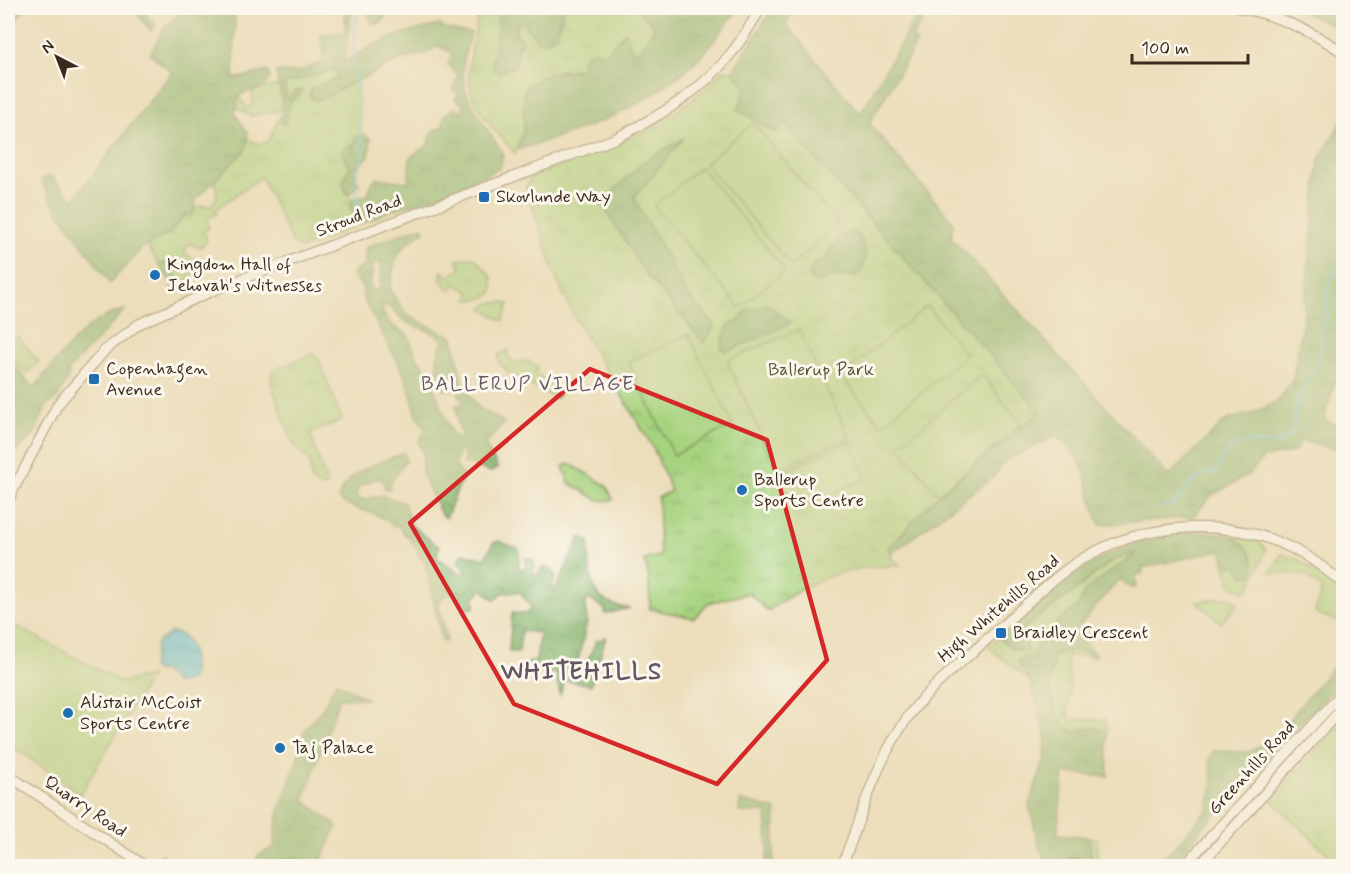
<svg xmlns="http://www.w3.org/2000/svg" width="1351" height="874" font-family="Mynerve,sans-serif">
<defs>
<pattern id="grass-tufts" width="24" height="20" patternUnits="userSpaceOnUse" patternTransform="scale(1.5)"><rect width="24" height="20" fill="#a7d37f"/><path d="M3 7l-1-3M5 7V3M7 7l1-3M15 17l-1-3M17 17v-4M19 17l1-3" fill="none" stroke="#91b56d"/></pattern>
<pattern id="forest-crowns" width="20" height="18" patternUnits="userSpaceOnUse" patternTransform="scale(1.5)"><rect width="20" height="18" fill="#85b56e"/><path d="M2 6a3 3 0 1 1 6 0M12 15a3 3 0 1 1 6 0" fill="none" stroke="#6e935a"/></pattern>
<pattern id="water-waves" width="16" height="10" patternUnits="userSpaceOnUse" patternTransform="scale(1.5)"><rect width="16" height="10" fill="#60c4de"/><path d="M0 5q4-4 8 0t8 0" fill="none" stroke="#509fb3"/></pattern>
</defs>
<rect width="100%" height="100%" fill="#fbf7ec"/>
<filter id="ink" filterUnits="userSpaceOnUse"><feTurbulence type="fractalNoise" baseFrequency=".0167" numOctaves="2"/><feDisplacementMap in="SourceGraphic" scale="12" xChannelSelector="R" yChannelSelector="G"/><feConvolveMatrix kernelMatrix="1 2 1 2 8 2 1 2 1" color-interpolation-filters="sRGB"/></filter>
<filter id="wash" filterUnits="userSpaceOnUse"><feTurbulence type="fractalNoise" baseFrequency=".008" numOctaves="4" result="noise"/><feDisplacementMap in="SourceGraphic" scale="24" xChannelSelector="R" yChannelSelector="G"/><feGaussianBlur stdDeviation="1.35" result="paint"/><feColorMatrix in="noise" values="0 0 0 0 0 0 0 0 0 0 0 0 0 0 0 0 0 1.4 0 .05"/><feComposite in="paint" operator="in"/></filter>
<g filter="url(#wash)">
<rect width="100%" height="100%" fill="#ecdebb"/>
<g fill="url(#grass-tufts)" stroke="#717e4e" stroke-width="1.5">
<path d="M 563,8 L 637,8 L 655,27 L 635,57 L 625,32 L 605,55 L 583,60 L 583,69 L 561,70 L 524,91 L 524,130 L 515,153 C 498,133 469,106 469,79 C 468,60 475,38 477,19 L 498,15 L 498,29 L 495,39 L 517,58 L 518,37 L 515,31 L 518,23 L 524,22 L 537,40 L 561,25 Z"/>
<path d="M 769,14 L 869,123 L 953,222 L 951,238 L 1093,393 L 1056,436 L 1006,460 L 993,477 L 889,555 L 901,566 C 849,564 810,580 768,611 L 749,593 L 708,603 L 694,618 L 650,609 L 649,577 L 644,560 L 660,556 L 658,497 L 671,491 L 654,449 L 574,317 L 558,283 L 526,187 L 530,178 L 651,129 L 692,100 L 723,70 L 733,71 Z"/>
<path d="M 334,69 L 340,77 L 311,90 L 309,94 L 318,100 L 357,81 L 361,135 L 354,139 L 356,148 L 354,154 L 351,145 L 350,170 L 342,180 L 345,191 L 352,199 L 350,209 L 356,217 L 370,220 L 301,249 L 292,242 L 261,177 L 215,210 L 217,214 L 207,219 L 209,229 L 204,231 L 207,241 L 199,248 L 189,243 L 184,253 L 196,260 L 196,272 L 179,287 L 170,291 L 175,281 L 173,266 L 165,263 L 159,265 L 147,245 L 168,234 L 187,214 L 192,216 L 196,207 L 212,205 L 217,197 L 215,180 L 245,149 L 247,139 C 273,151 269,135 278,120 L 284,124 L 290,102 L 300,94 L 287,99 L 284,84 Z"/>
<path d="M 278,80 L 283,110 L 251,116 L 237,108 L 238,96 L 247,108 L 250,108 L 253,103 L 252,91 L 278,85 Z"/>
<path d="M 470,257 L 475,258 L 492,277 L 493,291 C 486,300 478,300 467,300 L 471,293 L 455,284 L 450,291 L 440,279 L 442,271 L 449,276 L 461,268 L 457,260 Z"/>
<path d="M 503,302 L 509,304 L 503,321 L 483,309 L 490,303 Z"/>
<path d="M 509,350 L 508,356 L 515,362 L 528,361 L 538,367 L 535,373 L 560,390 L 559,395 L 555,398 L 510,374 L 499,363 L 498,355 Z"/>
<path d="M 313,353 L 319,360 L 342,420 L 310,433 L 327,484 L 324,487 L 316,485 L 312,481 L 309,460 L 294,446 L 271,383 L 272,371 Z"/>
<path d="M 570,464 L 606,485 L 613,499 L 610,501 L 598,500 L 569,483 L 563,466 Z"/>
<path d="M 1232,536 L 1258,541 L 1266,550 L 1248,591 L 1231,586 L 1225,566 L 1236,565 L 1245,576 L 1252,555 Z"/>
<path d="M 1137,552 L 1085,591 L 1079,606 L 1058,621 L 1047,640 L 1039,643 L 1033,653 L 1034,659 L 1019,665 L 1025,670 L 1030,681 L 988,647 L 999,638 L 1013,649 L 1027,651 L 1023,632 L 1029,624 C 1048,610 1067,597 1086,582 C 1107,565 1108,560 1137,552 Z"/>
<path d="M 1282,554 L 1299,560 L 1337,587 L 1336,589 L 1343,595 L 1343,623 L 1315,613 L 1322,588 L 1303,574 L 1270,573 Z"/>
<path d="M 1225,597 L 1234,600 L 1238,604 L 1221,623 L 1197,602 Z"/>
<path d="M 1073,650 L 1084,650 L 1095,656 L 1067,656 C 1066,667 1070,675 1070,685 C 1072,700 1064,699 1070,719 L 1106,720 L 1107,731 L 1074,731 L 1065,727 L 1056,715 L 1049,681 L 1055,655 Z"/>
<path d="M 1343,720 L 1344,866 L 1340,866 L 1271,800 Z"/>
<path d="M 1089,837 L 1097,839 L 1097,866 L 1070,866 L 1068,862 L 1073,857 L 1090,863 Z"/>
</g>
<g fill="url(#forest-crowns)" stroke="#607046" stroke-width="1.5" fill-rule="evenodd">
<circle cx="377" cy="16" r="8"/>
<path d="M 8,8 L 26,8 L 8,31 Z"/>
<path d="M 132,8 L 152,8 L 146,15 L 156,25 L 151,31 Z"/>
<path d="M 186,8 L 235,8 L 234,79 L 268,71 L 270,78 L 265,85 L 238,96 L 235,114 L 248,133 L 246,149 L 197,198 L 192,216 L 186,213 L 168,234 L 142,248 L 110,283 L 55,207 L 41,180 L 50,176 L 73,200 L 172,72 L 150,54 L 165,26 Z"/>
<path d="M 345,8 L 352,8 L 344,63 C 374,41 405,31 441,25 L 443,28 L 471,33 C 451,89 471,102 500,149 L 503,156 L 500,168 C 475,182 447,192 421,202 C 400,209 393,208 372,220 L 356,217 L 350,209 L 352,199 L 368,195 L 371,183 L 377,178 L 408,182 L 410,157 L 428,145 L 433,130 L 442,128 L 445,114 L 455,108 L 462,112 L 464,106 L 455,98 L 459,94 L 453,90 L 458,75 L 448,64 L 452,53 L 438,46 L 429,52 L 400,60 L 318,100 L 311,98 L 311,89 L 339,78 L 334,69 L 284,84 L 287,99 L 295,91 L 303,90 L 290,102 L 285,124 L 279,120 L 284,107 L 276,72 L 299,72 L 324,61 L 321,35 L 345,32 Z"/>
<path d="M 543,8 L 563,8 L 557,35 L 545,41 L 537,40 L 524,22 L 518,23 L 515,31 L 522,42 L 520,46 L 517,45 L 516,65 L 500,73 L 493,69 L 492,59 L 497,52 L 493,46 L 498,29 L 498,15 Z"/>
<path d="M 637,8 L 740,8 C 726,24 714,43 699,58 C 647,109 586,130 517,150 L 524,130 L 524,91 C 539,72 560,71 583,69 L 583,60 L 587,53 L 596,51 L 605,55 L 625,32 L 635,56 L 655,27 Z"/>
<path d="M 773,8 L 794,8 L 786,24 L 860,114 L 921,8 L 931,8 L 912,38 L 917,42 L 869,124 L 953,222 L 951,238 L 1169,476 L 1226,420 L 1253,413 L 1278,401 L 1293,380 L 1303,317 L 1319,160 L 1343,118 L 1343,354 L 1324,419 L 1343,429 L 1341,446 L 1343,451 L 1300,441 L 1294,452 L 1263,458 L 1250,474 L 1212,495 L 1193,517 L 1100,525 C 1083,486 1094,466 1055,436 L 1006,460 L 993,477 L 892,553 L 888,548 L 933,500 L 1040,412 L 785,124 L 775,132 L 738,110 L 746,87 L 733,71 Z"/>
<path d="M 1296,8 L 1343,8 L 1343,31 Z"/>
<path d="M 363,134 L 371,139 L 369,156 L 354,170 L 359,184 L 349,194 C 338,184 348,176 350,166 L 345,161 L 342,151 L 352,144 L 354,153 L 356,148 L 354,139 Z"/>
<path d="M 684,138 L 634,198 L 688,295 L 715,325 L 704,343 L 645,273 L 601,203 L 643,162 Z"/>
<path d="M 422,226 L 425,231 C 396,248 394,258 390,291 L 408,316 L 453,337 L 464,387 L 479,408 L 505,423 L 485,444 L 498,468 L 491,472 L 463,463 L 465,454 L 459,450 L 455,465 L 463,476 L 446,518 L 441,514 L 422,474 L 423,451 L 418,443 L 425,429 L 417,416 L 405,376 L 363,298 L 363,288 L 351,273 L 364,266 L 366,247 ZM 380,262 L 380,290 L 372,290 L 370,286 L 374,263 ZM 381,304 C 400,310 396,317 408,323 C 420,329 433,330 443,340 C 434,361 436,369 444,390 L 456,389 L 464,404 L 456,405 L 458,424 L 463,436 L 457,437 L 452,434 L 428,372 L 418,359 L 408,335 C 393,328 383,320 381,304 Z"/>
<path d="M 851,231 L 859,234 C 866,249 870,263 856,276 L 833,276 L 820,284 L 810,280 L 809,275 L 815,263 L 822,262 L 840,236 Z"/>
<path d="M 165,263 L 173,265 L 176,276 L 173,286 L 159,265 Z"/>
<path d="M 768,305 L 791,323 L 729,351 L 725,351 L 721,347 L 728,325 L 738,322 L 746,311 Z"/>
<path d="M 125,310 L 69,370 L 68,378 L 58,398 L 46,406 L 35,434 L 13,453 L 8,469 L 8,367 L 14,366 L 34,388 C 56,361 88,315 125,310 Z"/>
<path d="M 404,453 L 406,461 C 400,472 392,476 389,489 L 384,488 L 383,479 L 375,479 L 358,487 L 356,495 L 363,500 L 381,495 L 404,503 L 411,525 L 439,547 L 436,557 L 460,573 L 468,575 L 458,561 L 463,553 L 485,558 L 493,543 L 499,541 L 519,549 L 519,569 L 526,568 L 525,558 L 532,559 L 535,565 L 533,573 L 536,576 L 542,568 L 550,568 L 556,576 L 551,590 L 554,592 L 581,537 L 589,541 C 589,575 588,606 630,608 L 605,614 L 605,609 L 588,598 L 585,607 L 587,621 L 578,661 L 581,664 L 589,658 L 596,641 L 606,637 L 591,685 L 564,680 L 560,696 L 556,673 L 535,672 L 523,680 L 518,676 L 528,663 L 536,661 L 540,633 L 521,631 L 519,652 L 509,652 L 512,613 L 525,614 L 532,608 L 520,592 L 502,593 L 495,600 L 482,589 L 474,598 L 475,607 L 462,611 L 458,592 L 447,594 L 438,601 L 447,641 L 442,641 L 425,562 L 417,554 L 420,551 L 396,524 L 393,526 C 378,509 355,513 338,499 C 345,471 381,462 404,453 Z"/>
<path d="M 1194,532 C 1206,533 1223,531 1233,537 C 1246,545 1260,560 1251,575 L 1245,576 L 1236,565 L 1225,566 L 1221,550 L 1142,568 L 1143,573 L 1135,576 L 1137,586 L 1132,589 L 1120,579 L 1074,632 L 1095,654 L 1073,650 L 1055,655 L 1049,681 L 1056,715 L 1065,727 L 1074,731 L 1096,728 L 1107,731 L 1108,777 L 1064,773 L 1057,834 L 1089,837 L 1091,854 L 1084,855 L 1082,861 L 1073,857 L 1068,862 L 1070,866 L 1048,866 L 1039,847 L 1029,804 L 1045,759 L 1046,737 L 1029,678 L 1018,661 L 1024,656 L 1034,659 L 1033,653 L 1039,643 L 1047,640 L 1058,621 L 1079,606 L 1085,591 L 1137,552 C 1110,558 1105,566 1085,582 C 1067,597 1048,610 1029,624 L 1023,632 L 1028,651 L 1013,649 L 1001,640 L 1009,626 C 1069,575 1113,538 1194,532 Z"/>
<path d="M 1343,646 L 1343,679 L 1243,783 L 1180,854 L 1163,866 L 1142,866 L 1169,853 L 1208,809 L 1213,783 L 1209,759 L 1213,751 L 1249,752 L 1276,735 L 1338,661 Z"/>
<path d="M 336,682 L 367,699 L 339,698 L 304,800 L 337,826 L 319,866 L 252,866 L 258,855 L 274,847 L 278,813 L 295,767 L 304,731 L 323,708 Z"/>
<path d="M 740,800 L 776,810 L 773,866 L 765,866 L 768,849 L 766,812 L 739,812 Z"/>
<path d="M 161,853 L 161,854 L 187,866 L 162,866 Z"/>
</g>
<g fill="#a7d37f" stroke="#717e4e" stroke-width="1.5">
<path d="M 753,123 L 838,225 L 791,266 L 705,163 Z"/>
<path d="M 700,167 L 785,270 L 740,308 L 654,206 Z"/>
<path d="M 927,306 L 967,355 L 881,425 L 841,376 Z"/>
<path d="M 799,329 L 849,437 L 777,470 L 727,361 Z"/>
<path d="M 688,334 L 733,425 L 674,455 L 628,362 Z"/>
<path d="M 18,336 L 39,362 L 25,374 L 8,353 L 8,345 Z"/>
<path d="M 982,374 L 1021,424 L 938,494 L 899,446 Z"/>
<path d="M 850,441 L 867,478 L 795,511 L 778,474 Z"/>
<path d="M 8,622 L 121,682 L 151,676 L 80,794 L 8,743 Z"/>
</g>
<path fill="url(#water-waves)" stroke="#4e777e" stroke-width="1.5" d="M 172,632 C 194,634 195,663 192,680 L 176,684 L 163,671 L 156,672 L 152,667 L 157,642 Z"/>
<g fill="none" stroke-linecap="round" stroke-linejoin="round">
<g stroke="#60c4de" stroke-width="2">
<path d="M 357,205 L 356,176 L 363,155 L 353,45 L 357,8"/>
<path d="M 1244,442 L 1278,444 L 1292,434 L 1296,406 L 1320,355 L 1323,326 L 1327,318 L 1328,285 L 1337,269 L 1340,251 L 1338,238 L 1344,225"/>
<path d="M 1160,507 L 1174,504 C 1191,485 1190,478 1217,470 C 1223,458 1227,449 1239,444"/>
</g>
</g>
</g>
<g filter="url(#ink)">
<g fill="none" stroke-linecap="round" stroke-linejoin="round">
<g stroke="#94846c" stroke-width="12">
<g id="minor">
<path d="M 1240,8 C 1275,14 1315,33 1344,53"/>
<path d="M 8,500 L 58,404 L 105,350 L 139,324 L 221,287 L 614,139 C 658,117 703,91 733,51 C 744,37 752,22 761,8"/>
<path d="M 8,775 L 145,866"/>
<path d="M 842,866 C 860,820 873,771 900,729 C 922,692 960,664 992,635 C 1021,610 1049,580 1082,559 C 1145,521 1234,516 1299,552 C 1315,560 1330,573 1344,584"/>
<path d="M 1184,866 L 1344,691"/>
<path d="M 1199,866 L 1344,706"/>
</g>
</g>
<use href="#minor" stroke="#fff" stroke-width="9"/>
</g>
</g>
<path d="M0 0H1351V874H0ZM 590,369 L 767,440 L 827,660 L 717,784 L 514,704 L 410,523 Z" fill="#ecdebb" fill-opacity=".55" fill-rule="evenodd"/>
<path fill="none" stroke="#d62828" stroke-width="4.5" stroke-linejoin="round" d="M 590,369 L 767,440 L 827,660 L 717,784 L 514,704 L 410,523 Z"/>
<g fill="#1f6fb2" stroke="#fbf7ec" stroke-width="2">
<rect x="478" y="191" width="12" height="12" rx="3"/>
<circle cx="155" cy="275" r="6"/>
<rect x="88" y="373" width="12" height="12" rx="3"/>
<circle cx="742" cy="490" r="6"/>
<rect x="995" y="627" width="12" height="12" rx="3"/>
<circle cx="68" cy="713" r="6"/>
<circle cx="280" cy="748" r="6"/>
</g>
<g text-anchor="middle" dominant-baseline="central" stroke-width="6" stroke-linejoin="round" paint-order="stroke">
<g font-size="18" fill="#3b2a1e" stroke="#fbf7ec" text-anchor="start">
<text x="496" y="197">Skovlunde Way</text>
<text x="167" y="265">Kingdom Hall of<tspan x="167" dy="21">Jehovah's Witnesses</tspan></text>
<text x="106" y="369">Copenhagen<tspan x="106" dy="21">Avenue</tspan></text>
<text x="754" y="480">Ballerup<tspan x="754" dy="21">Sports Centre</tspan></text>
<text x="1013" y="633">Braidley Crescent</text>
<text x="80" y="703">Alistair McCoist<tspan x="80" dy="21">Sports Centre</tspan></text>
<text x="292" y="748">Taj Palace</text>
</g>
<g font-size="18" fill="#3b2a1e" stroke="#fbf7ec">
<text transform="translate(359 216) rotate(-21)">Stroud Road</text>
<text transform="translate(999 609) rotate(-41)">High Whitehills Road</text>
<text transform="translate(1252 768) rotate(-48)">Greenhills Road</text>
<text transform="translate(85 807) rotate(34)">Quarry Road</text>
</g>
<g font-size="18" fill="#565436" stroke="#fbf7ec">
<text x="821" y="370">Ballerup Park</text>
</g>
<g font-size="20" letter-spacing="1.5" fill="#645664" stroke="#fbf7ec">
<text x="528" y="384">BALLERUP VILLAGE</text>
</g>
<g font-size="24" font-weight="bold" letter-spacing="1.5" fill="#645664" stroke="#fbf7ec">
<text x="582" y="672">WHITEHILLS</text>
</g>
</g>
<rect width="1351" height="874" fill="none" stroke="#fbf7ec" stroke-width="30"/>
<g transform="translate(57 57) rotate(318)" stroke="#fbf7ec" stroke-width="4.5" paint-order="stroke">
<path d="M0-4.5L10 22L0 15L-10 22Z" fill="#3b2a1e"/>
<text y="-9" font-size="16" font-weight="bold" text-anchor="middle" fill="#3b2a1e">N</text>
</g>
<path d="M1132 54v9h116v-9" fill="none" stroke="#3b2a1e" stroke-width="3"/>
<text x="1141" y="54" font-size="18" fill="#3b2a1e" stroke="#fbf7ec" stroke-width="4.5" paint-order="stroke">100 m</text>
</svg>
